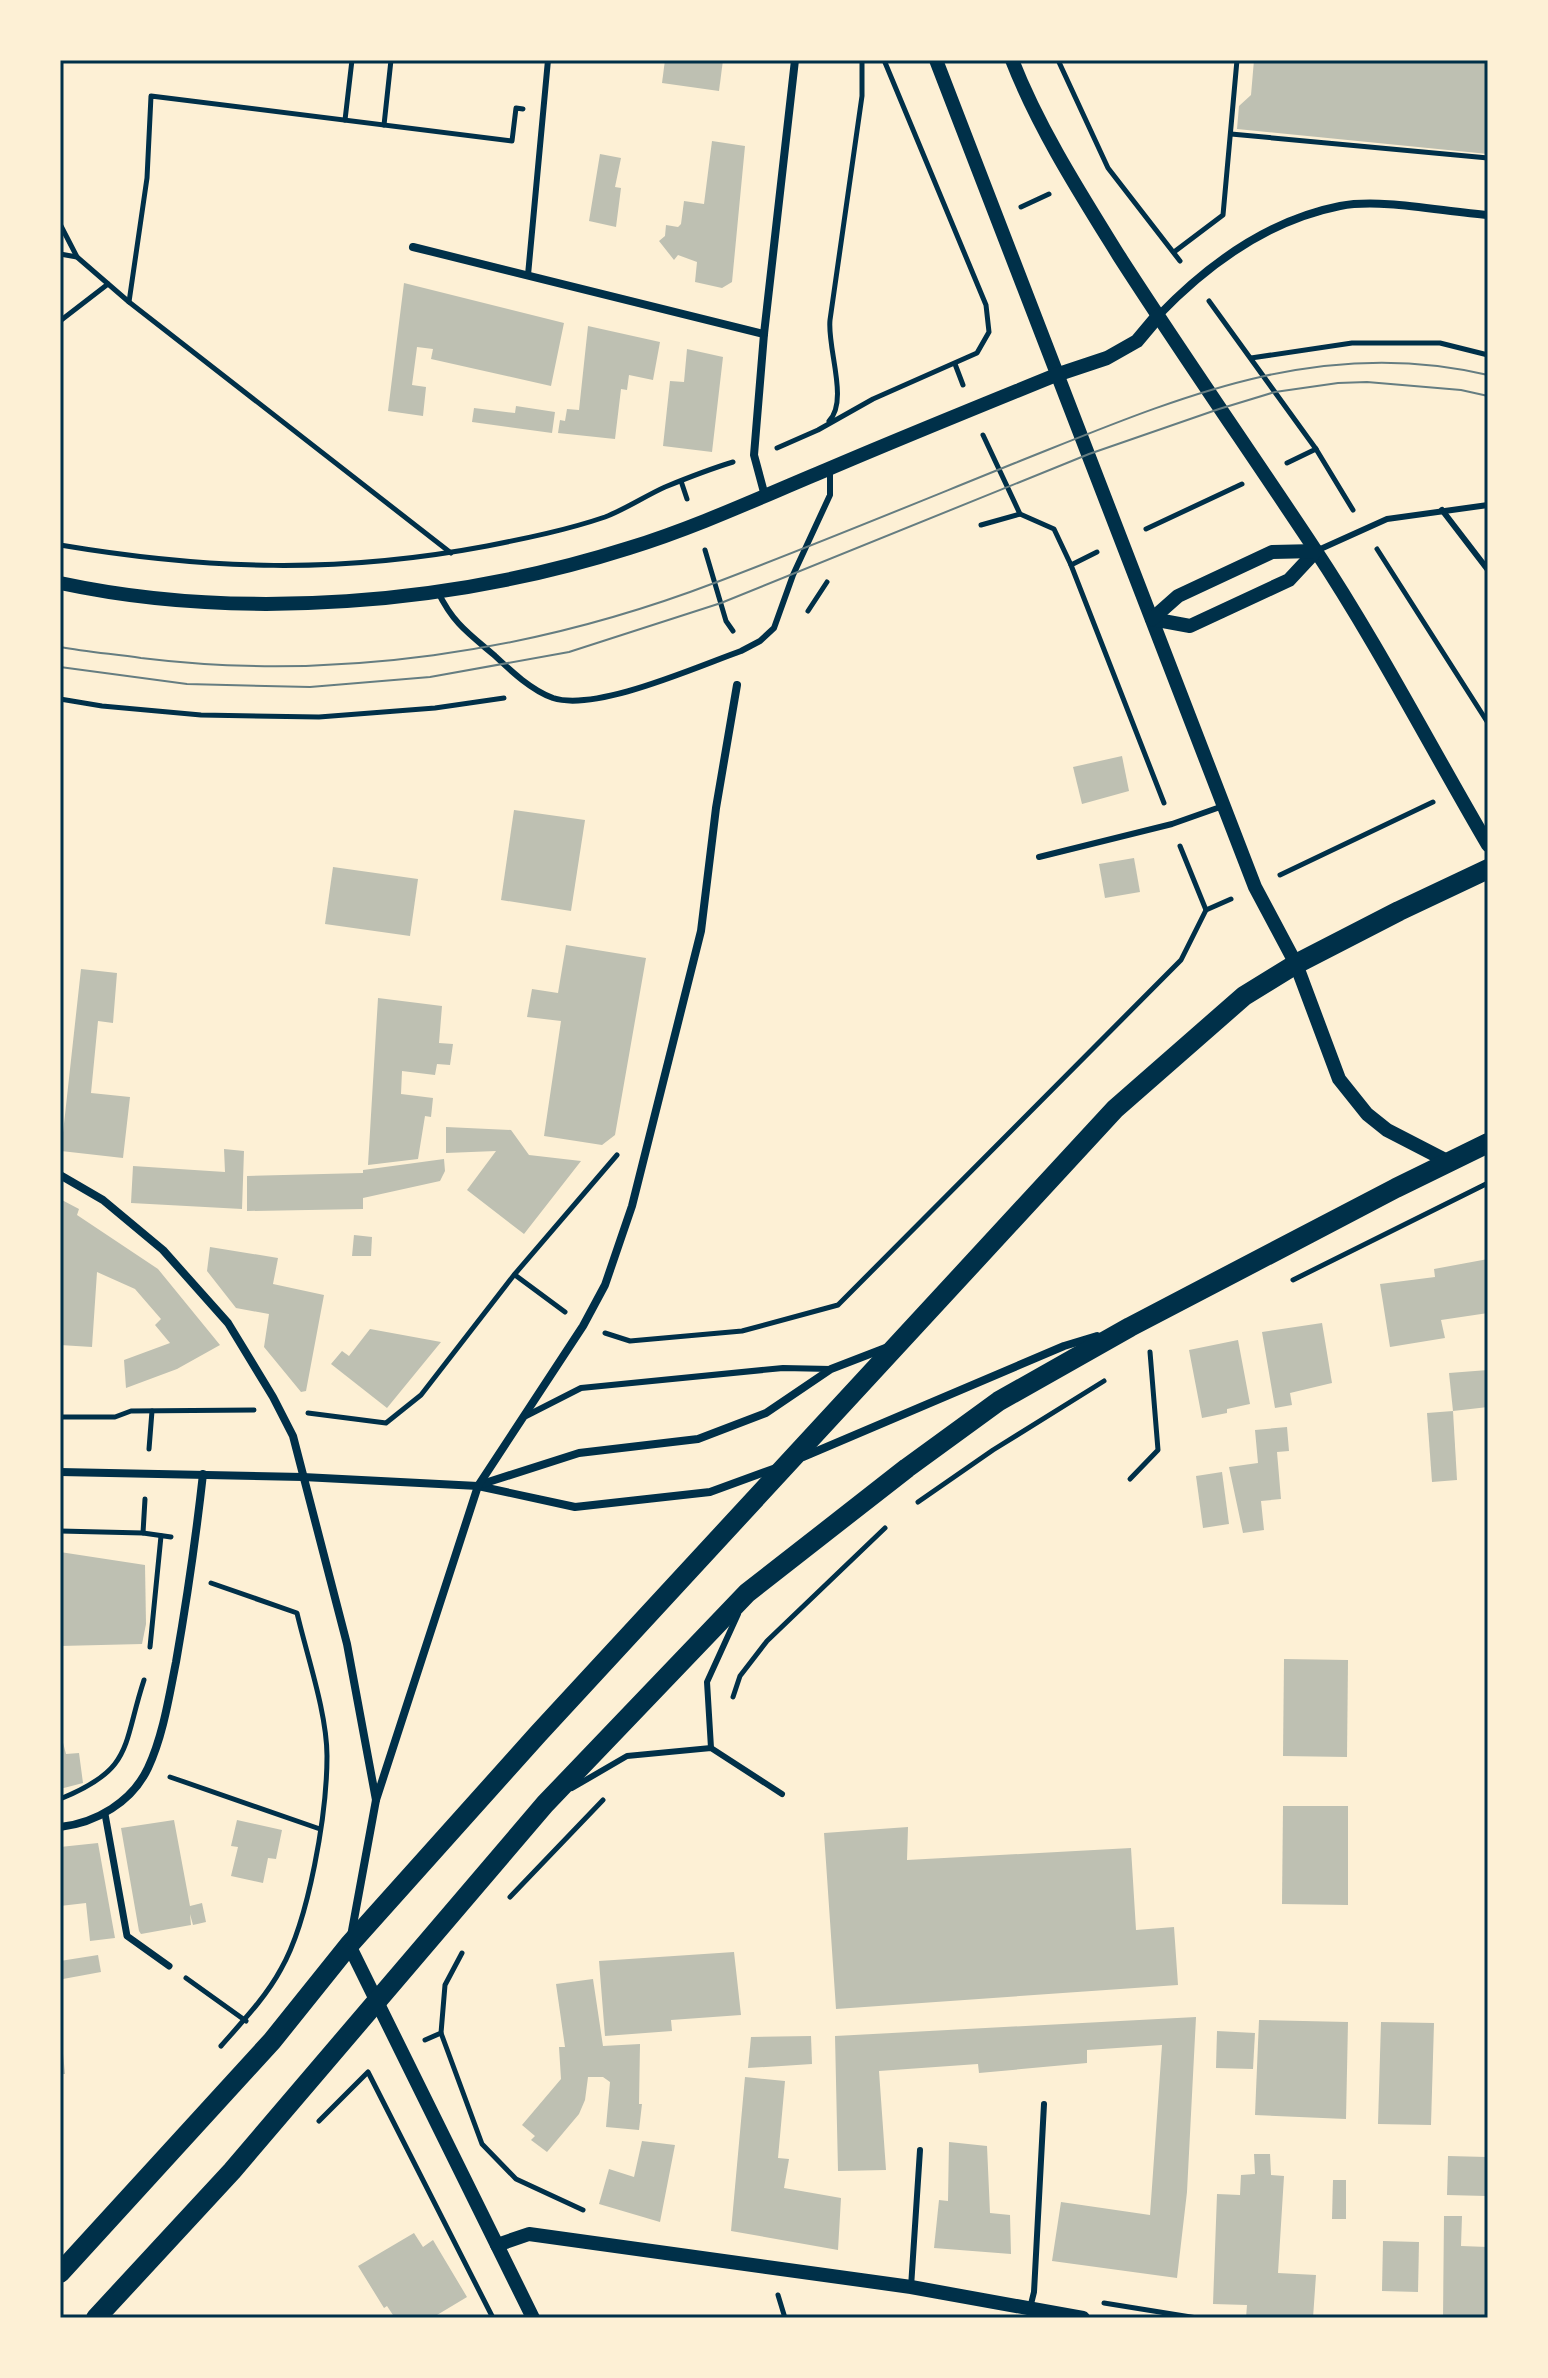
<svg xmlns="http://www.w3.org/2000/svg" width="1548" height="2378" font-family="Manrope,sans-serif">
<rect width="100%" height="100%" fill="#fdf0d5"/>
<g fill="#bec0b2">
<path d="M 665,60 L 723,60 L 719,91 L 662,83 Z"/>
<path d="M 1254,60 L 1488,60 L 1488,154 L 1237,129 L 1239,106 L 1251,95 Z"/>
<path d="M 712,141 L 745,146 L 732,282 L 722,288 L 695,282 L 697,262 L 678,255 L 674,260 L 659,241 L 665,236 L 666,225 L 678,227 L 681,224 L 684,201 L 704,204 Z"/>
<path d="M 600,154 L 621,158 L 615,187 L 621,188 L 616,227 L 589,221 Z"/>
<path d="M 404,283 L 564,323 L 551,386 L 431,359 L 433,349 L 417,347 L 412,385 L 426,387 L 423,416 L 388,411 Z"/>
<path d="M 588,326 L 660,342 L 653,380 L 629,375 L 627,390 L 621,389 L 615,439 L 558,433 L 560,420 L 565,421 L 567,409 L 579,410 Z"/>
<path d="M 687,349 L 723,357 L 712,452 L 663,446 L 670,381 L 684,382 Z"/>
<path d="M 516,406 L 555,412 L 552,433 L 472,422 L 474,408 L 515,413 Z"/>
<path d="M 1122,756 L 1129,791 L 1082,804 L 1073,767 Z"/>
<path d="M 514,810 L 585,820 L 571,911 L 501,900 Z"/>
<path d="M 1134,858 L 1140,892 L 1105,898 L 1099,864 Z"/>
<path d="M 333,867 L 418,879 L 410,936 L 325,924 Z"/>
<path d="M 566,945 L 646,958 L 615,1135 L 602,1145 L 544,1136 L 561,1021 L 527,1017 L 532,989 L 558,993 Z"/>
<path d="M 81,969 L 117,973 L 113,1023 L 98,1021 L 91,1093 L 130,1097 L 123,1158 L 61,1151 Z"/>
<path d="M 378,998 L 442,1006 L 439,1043 L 453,1044 L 450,1065 L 437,1064 L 435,1075 L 402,1071 L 401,1094 L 433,1098 L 431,1117 L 425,1116 L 418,1159 L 368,1165 Z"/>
<path d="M 446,1127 L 511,1130 L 529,1155 L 581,1161 L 524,1234 L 467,1190 L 496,1151 L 446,1153 Z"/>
<path d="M 224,1149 L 244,1151 L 242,1209 L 131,1203 L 133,1166 L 225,1172 Z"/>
<path d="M 444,1159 L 445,1171 L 440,1181 L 363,1198 L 363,1209 L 247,1211 L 247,1176 L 363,1173 L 363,1170 Z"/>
<path d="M 60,1199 L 79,1209 L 77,1215 L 158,1269 L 220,1345 L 177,1369 L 126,1388 L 124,1360 L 170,1343 L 155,1325 L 161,1319 L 135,1289 L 97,1272 L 92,1347 L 60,1345 Z"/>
<path d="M 354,1235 L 372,1237 L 371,1256 L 352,1256 Z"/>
<path d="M 210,1247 L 278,1258 L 273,1284 L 324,1295 L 306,1391 L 301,1392 L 264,1347 L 269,1314 L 236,1308 L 207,1271 Z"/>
<path d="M 1488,1259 L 1488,1313 L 1441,1320 L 1445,1338 L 1390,1347 L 1380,1284 L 1435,1277 L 1434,1269 Z"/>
<path d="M 1322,1323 L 1332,1383 L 1290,1393 L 1292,1405 L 1275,1408 L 1262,1332 Z"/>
<path d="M 370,1329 L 441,1342 L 387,1408 L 331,1364 L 342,1351 L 349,1356 Z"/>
<path d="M 1238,1340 L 1250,1404 L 1227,1409 L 1227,1413 L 1202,1418 L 1189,1350 Z"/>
<path d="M 1488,1370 L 1488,1407 L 1453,1411 L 1449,1373 Z"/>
<path d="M 1453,1411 L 1457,1480 L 1432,1482 L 1427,1413 Z"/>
<path d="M 1287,1427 L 1289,1451 L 1277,1452 L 1281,1499 L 1261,1501 L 1264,1530 L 1243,1533 L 1229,1467 L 1258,1463 L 1255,1430 Z"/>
<path d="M 1222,1472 L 1229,1524 L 1203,1528 L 1196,1476 Z"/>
<path d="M 60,1552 L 145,1565 L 146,1624 L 142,1644 L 60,1646 Z"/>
<path d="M 1284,1659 L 1348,1660 L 1347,1757 L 1283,1756 Z"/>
<path d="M 60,1731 L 66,1754 L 79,1753 L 83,1783 L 60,1789 Z"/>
<path d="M 1283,1806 L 1348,1806 L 1348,1905 L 1282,1904 Z"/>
<path d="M 174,1820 L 190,1906 L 202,1903 L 206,1922 L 193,1925 L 190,1914 L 191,1925 L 141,1934 L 139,1931 L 121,1828 Z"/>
<path d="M 237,1820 L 282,1830 L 276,1859 L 268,1858 L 263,1883 L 231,1876 L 238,1847 L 231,1846 Z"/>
<path d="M 908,1827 L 907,1860 L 1131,1848 L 1136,1930 L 1174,1927 L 1178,1985 L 836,2009 L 824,1833 Z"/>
<path d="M 98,1843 L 115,1938 L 90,1941 L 86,1903 L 60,1906 L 60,1847 Z"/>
<path d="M 734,1952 L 741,2015 L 671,2020 L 672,2031 L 605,2036 L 599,1961 Z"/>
<path d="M 98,1955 L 101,1972 L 63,1979 L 60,1961 Z"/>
<path d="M 593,1979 L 603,2046 L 640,2044 L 639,2104 L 642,2104 L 639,2130 L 606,2127 L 610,2082 L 603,2077 L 588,2077 L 585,2100 L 579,2114 L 547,2152 L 531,2140 L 535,2136 L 522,2125 L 561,2079 L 559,2047 L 565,2047 L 556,1984 Z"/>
<path d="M 1196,2017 L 1187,2192 L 1177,2278 L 1052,2261 L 1061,2202 L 1150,2215 L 1162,2045 L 1087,2050 L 1087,2063 L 979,2073 L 978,2064 L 879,2071 L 886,2170 L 838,2171 L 835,2036 Z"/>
<path d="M 1259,2020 L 1348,2022 L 1346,2119 L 1255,2115 Z"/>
<path d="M 1381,2022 L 1434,2023 L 1431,2125 L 1378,2124 Z"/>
<path d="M 1217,2031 L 1255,2033 L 1253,2069 L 1216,2068 Z"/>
<path d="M 811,2036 L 812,2064 L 748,2068 L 751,2037 Z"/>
<path d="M 60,2044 L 62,2044 L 65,2074 L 60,2074 Z"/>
<path d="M 745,2077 L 785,2081 L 778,2158 L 789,2159 L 784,2188 L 841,2198 L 838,2250 L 731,2231 Z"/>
<path d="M 642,2141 L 675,2145 L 660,2222 L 599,2204 L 609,2169 L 634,2177 Z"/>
<path d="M 949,2142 L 987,2146 L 990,2213 L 1010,2215 L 1011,2254 L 934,2248 L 939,2200 L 948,2201 Z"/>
<path d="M 1254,2154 L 1270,2154 L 1271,2175 L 1284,2176 L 1278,2273 L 1316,2275 L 1313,2318 L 1246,2318 L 1247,2305 L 1213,2304 L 1217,2194 L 1240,2195 L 1241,2175 L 1255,2174 Z"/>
<path d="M 1448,2156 L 1487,2157 L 1486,2196 L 1447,2195 Z"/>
<path d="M 1333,2180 L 1346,2180 L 1346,2219 L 1332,2219 Z"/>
<path d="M 1444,2216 L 1462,2216 L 1461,2246 L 1488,2247 L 1488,2318 L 1443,2318 Z"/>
<path d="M 414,2233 L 423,2247 L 433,2240 L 467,2297 L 432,2318 L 395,2318 L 387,2306 L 384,2308 L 358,2266 Z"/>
<path d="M 1383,2241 L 1419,2242 L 1418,2292 L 1382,2291 Z"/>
</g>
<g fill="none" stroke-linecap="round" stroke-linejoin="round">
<g stroke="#003049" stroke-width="5">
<path d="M 1058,60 L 1108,168 L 1180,261"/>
<path d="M 345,120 L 352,60"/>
<path d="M 384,125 L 391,60"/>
<path d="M 1231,134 L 1488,158"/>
<path d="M 1021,207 L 1049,194"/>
<path d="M 60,224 L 77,257"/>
<path d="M 1174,252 L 1223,215 L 1237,60"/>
<path d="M 60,254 L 77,257 L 129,302 L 451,553"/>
<path d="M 1209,301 L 1316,449 L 1287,463"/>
<path d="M 129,302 L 147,178 L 151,96 L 512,141 L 516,108 L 523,109"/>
<path d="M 60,321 L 108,284"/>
<path d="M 1251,358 L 1352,343 L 1440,343 L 1488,355"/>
<path d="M 955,364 L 963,385"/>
<path d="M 829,421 C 849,401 827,348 830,320 L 862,96 L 862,60"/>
<path d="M 983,435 L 1020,514"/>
<path d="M 777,448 L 818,430 L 873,399 L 977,353 L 989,332 L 986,305 L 884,60"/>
<path d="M 1316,449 L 1353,510"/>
<path d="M 681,481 L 687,499"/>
<path d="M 981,525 L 1020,514 L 1054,529 L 1071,565 L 1097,552"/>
<path d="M 1146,529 L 1242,484"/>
<path d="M 60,545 C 209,570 339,574 487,546 C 527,538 567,530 605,517 C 626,509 645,496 665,487 C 687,478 710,469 733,462"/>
<path d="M 1377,549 L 1488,723"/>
<path d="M 705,550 L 726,621 L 733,631"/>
<path d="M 1071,565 L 1164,803"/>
<path d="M 808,611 L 827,582"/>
<path d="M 60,699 L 102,706 L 201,715 L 319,717 L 435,708 L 504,698"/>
<path d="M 1280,875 L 1433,802"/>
<path d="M 1206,910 L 1231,899"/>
<path d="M 515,1275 L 565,1312"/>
<path d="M 1293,1280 L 1488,1183"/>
<path d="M 605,1333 L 630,1341 L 742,1331 L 838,1305 L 1181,960 L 1206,910 L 1180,846"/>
<path d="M 308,1413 L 386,1423 L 421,1395 L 514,1275 L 617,1155"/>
<path d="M 60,1417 L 115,1417 L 131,1411 L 254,1410"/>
<path d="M 149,1449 L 152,1411"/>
<path d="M 1130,1479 L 1158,1450 L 1150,1352"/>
<path d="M 918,1502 L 993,1450 L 1104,1381"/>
<path d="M 60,1531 L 143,1533 L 171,1537"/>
<path d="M 143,1533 L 145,1499"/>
<path d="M 211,1583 L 297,1613 C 307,1656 327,1713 327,1756 C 327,1813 309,1920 281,1969 C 266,1997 242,2022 221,2046"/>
<path d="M 150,1647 L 161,1536"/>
<path d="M 733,1697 L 740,1676 L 767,1641 L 885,1528"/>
<path d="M 170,1777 L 320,1829"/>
<path d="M 60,1799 C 134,1769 122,1747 144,1680"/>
<path d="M 510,1897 L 603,1800"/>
<path d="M 186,1978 L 246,2021"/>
<path d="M 441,2033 L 482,2144 L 516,2179 L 583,2210"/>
<path d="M 425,2040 L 441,2033 L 445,1985 L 462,1953"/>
<path d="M 319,2121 L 368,2072 L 493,2318"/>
<path d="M 778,2295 L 785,2318"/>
<path d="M 1104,2303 L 1197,2318"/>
</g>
<g stroke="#003049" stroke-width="6">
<path d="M 528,275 L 548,60"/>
<path d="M 1442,510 L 1488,570"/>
<path d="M 1316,551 L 1387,519 L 1488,505"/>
<path d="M 438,592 C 453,623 468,633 494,655 C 511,671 531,690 553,698 C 596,712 696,667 741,651 L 760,641 L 774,628 L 793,575 L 830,495 L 830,472"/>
<path d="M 1039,857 L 1172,824 L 1223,806"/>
<path d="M 526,1416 L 581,1388 L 783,1368 L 831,1369"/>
<path d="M 711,1748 L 707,1682 L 738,1614"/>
<path d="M 572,1788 L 627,1756 L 711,1748 L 782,1794"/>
<path d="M 911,2287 L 920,2150"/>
<path d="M 1030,2308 L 1034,2292 L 1044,2104"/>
</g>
<path stroke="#003049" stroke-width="7" d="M 105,1814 L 127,1936 L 169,1966"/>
<g stroke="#003049" stroke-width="8">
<path d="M 413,247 L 764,334"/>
<path d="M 1158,316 C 1207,265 1269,220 1340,206 C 1382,198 1444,212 1488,215"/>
<path d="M 765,496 L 754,455 L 764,334 L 795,60"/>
<path d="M 60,1175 L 103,1200 L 163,1250 L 228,1323 L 273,1397 L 293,1436 L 347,1644 L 376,1800 L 351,1936"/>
<path d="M 803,1457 L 1064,1346 L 1097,1336"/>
<path d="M 60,1472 L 303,1477 L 478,1486 L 575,1507 L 710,1492 L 776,1468"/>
<path d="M 482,1484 L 579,1453 L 698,1439 L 766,1413 L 831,1369 L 888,1347"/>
<path d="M 376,1800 L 478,1486 L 583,1326 L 605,1285 L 632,1206 L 701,931 L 716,808 L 737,685"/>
<path d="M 60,1827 C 96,1823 132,1802 148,1768 C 163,1736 169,1697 176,1662 C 187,1599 196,1537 203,1474"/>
</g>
<g stroke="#003049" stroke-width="14">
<path d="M 936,60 L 1255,887 L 1296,964 L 1339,1079 L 1367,1114 L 1387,1130 L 1449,1162"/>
<path d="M 1012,60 C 1039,129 1080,193 1119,256 C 1182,354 1249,450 1314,548 C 1377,643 1430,746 1488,845"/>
<path d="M 60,583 C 242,622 453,604 629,548 C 697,527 761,497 826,470 C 903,437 980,406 1056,375 L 1107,358 L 1137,341 L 1158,316"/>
<path d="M 1152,619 L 1190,626 L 1289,580 L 1316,551"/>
<path d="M 1152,619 L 1178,596 L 1272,552 L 1316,551"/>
<path d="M 349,1945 L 533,2318"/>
<path d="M 497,2245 L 529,2234 L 911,2287 L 1083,2318"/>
</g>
<g stroke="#003049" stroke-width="20">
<path d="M 60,2273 L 272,2041 L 349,1945 L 538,1734 L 1115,1109 L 1244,996 L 1296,964 L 1399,911 L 1488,869"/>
<path d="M 96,2318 L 232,2171 L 545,1804 L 747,1593 L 907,1468 L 999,1401 L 1130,1327 L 1396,1188 L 1488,1143"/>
</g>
<g stroke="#657d81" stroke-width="2">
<path d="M 60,647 C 87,652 114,654 141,658 C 336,682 534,652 717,582 C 817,544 916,503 1015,463 C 1171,401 1317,334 1488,375"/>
<path d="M 60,667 L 187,684 L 310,687 L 430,677 L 569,652 L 721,603 L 1089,454 L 1219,409 L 1275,392 L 1338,383 L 1367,382 L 1461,390 L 1488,396"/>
</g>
</g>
<rect width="1548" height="2378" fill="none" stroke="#fdf0d5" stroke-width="124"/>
<rect x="62" y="62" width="1424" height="2254" fill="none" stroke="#003049" stroke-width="3"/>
</svg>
